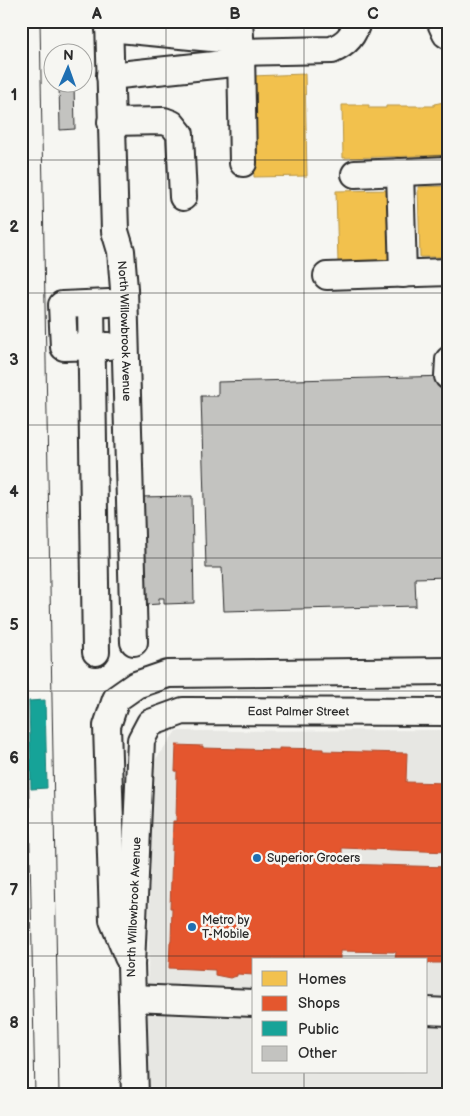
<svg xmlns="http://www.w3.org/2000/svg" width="470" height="1116" font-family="'Balsamiq Sans',sans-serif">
<rect width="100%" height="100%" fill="#f6f6f2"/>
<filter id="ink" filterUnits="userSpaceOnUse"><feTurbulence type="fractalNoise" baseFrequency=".02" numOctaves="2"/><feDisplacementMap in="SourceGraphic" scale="10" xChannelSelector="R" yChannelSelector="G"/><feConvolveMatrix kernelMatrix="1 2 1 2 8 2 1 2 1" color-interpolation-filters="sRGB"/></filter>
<g filter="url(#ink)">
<path fill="#e7e7e3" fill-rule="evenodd" d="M 449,730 L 449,1095 L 145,1095 L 153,763 L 176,731 ZM 254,960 L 426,960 L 426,1072 L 254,1072 Z"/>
<g fill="#f2c14e" stroke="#b69444">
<path d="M 305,74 L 307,176 L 254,177 L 251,76 Z"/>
<path d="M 444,102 L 449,102 L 449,155 L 343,158 L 342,105 L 369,105 L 369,108 L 386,108 L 386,106 L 434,106 L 434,104 Z"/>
<path d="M 449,186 L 449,257 L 420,257 L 418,187 Z"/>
<path d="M 390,190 L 391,261 L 338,262 L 336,191 Z"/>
</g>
<path fill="#e4572e" stroke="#ac4a2d" d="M 176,745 L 203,746 L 203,748 L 279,750 L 279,748 L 323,749 L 323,751 L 407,753 L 406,782 L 449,783 L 449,852 L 342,848 L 342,864 L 449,867 L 449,954 L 446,954 L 446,963 L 426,963 L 426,960 L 395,960 L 396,952 L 340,951 L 340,960 L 254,960 L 254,975 L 237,974 L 237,976 L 230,978 L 215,975 L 215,970 L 169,968 L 170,942 L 171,942 L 172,908 L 170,908 L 173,821 L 176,821 L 177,771 L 175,771 Z"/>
<path fill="#17a398" stroke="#1d7f77" d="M 45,700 L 47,788 L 31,789 L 29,701 Z"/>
<g fill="#c3c3c0" stroke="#2b2b2b">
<path d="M 59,84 L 74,84 L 75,129 L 60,130 Z"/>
<path d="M 449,376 L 449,577 L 415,578 L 416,606 L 224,611 L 222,568 L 206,568 L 201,396 L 218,396 L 218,382 Z"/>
<path d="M 192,496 L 194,603 L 164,604 L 164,598 L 159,598 L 159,604 L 144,605 L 139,497 Z"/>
</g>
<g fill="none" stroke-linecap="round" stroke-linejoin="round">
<g stroke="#2b2b2b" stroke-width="30">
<g id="minor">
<path id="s1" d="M 109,21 L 115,231 L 121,251 L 124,289 L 134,642"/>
<path d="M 239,21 L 241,52 L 243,163"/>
<path d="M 440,21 L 446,34 L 449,36"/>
<path d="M 109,28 L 232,40 L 241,52"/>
<path d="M 241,52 L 332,50 C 346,44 354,36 357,21"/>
<path d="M 110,76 L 233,63 L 241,52"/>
<path d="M 111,122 L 164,121 L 172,124 L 180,134 L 183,197"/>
<path d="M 400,172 L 403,274"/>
<path d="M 355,174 L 449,170"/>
<path d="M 327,276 L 449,272"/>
<path d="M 91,304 L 96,652"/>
<path d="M 108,346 L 64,347 L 62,305 L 109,303"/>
<path d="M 448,376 L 449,360"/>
<path d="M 128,957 L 113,920 L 107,726 L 116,699 L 136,685 L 168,674 L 449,671"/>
<path d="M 132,998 L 254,1003"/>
<path d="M 426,1011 L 449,1012"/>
<path id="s2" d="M 135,1095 L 131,965 L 141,740 L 150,723 L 183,711 L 449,712"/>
</g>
</g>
<use href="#minor" stroke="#f6f6f2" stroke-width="26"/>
<g stroke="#2b2b2b" stroke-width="1">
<path d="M 40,21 L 59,1095"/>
<path d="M 21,297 L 25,610 L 35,1095"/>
</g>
</g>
</g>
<path fill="none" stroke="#2b2b2b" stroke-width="1" stroke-opacity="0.55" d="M 166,21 L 166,1095M 304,21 L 304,960M 21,160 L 449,160M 21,293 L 449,293M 21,425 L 449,425M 21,558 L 449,558M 21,691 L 449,691M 21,823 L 449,823M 21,956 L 449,956M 304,1072 L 304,1095"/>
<g fill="#1f6fb2" stroke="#f6f6f2" stroke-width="2">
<circle cx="257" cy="858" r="5"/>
<circle cx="192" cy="927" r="5"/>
</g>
<g text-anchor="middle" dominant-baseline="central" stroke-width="5" stroke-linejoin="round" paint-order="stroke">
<g font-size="12" fill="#2b2b2b" stroke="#f6f6f2">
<text stroke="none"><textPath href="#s1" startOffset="311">North Willowbrook Avenue</textPath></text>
<text stroke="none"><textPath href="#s2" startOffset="525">East Palmer Street</textPath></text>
<text stroke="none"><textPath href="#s2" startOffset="188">North Willowbrook Avenue</textPath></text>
</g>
<g font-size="12" fill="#2b2b2b" stroke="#f6f6f2" text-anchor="start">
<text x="267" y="858">Superior Grocers</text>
<text x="202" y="920">Metro by<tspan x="202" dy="14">T-Mobile</tspan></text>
</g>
</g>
<rect width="470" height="1116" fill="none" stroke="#f6f6f2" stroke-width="55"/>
<rect x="252" y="958" width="175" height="115" fill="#f6f6f2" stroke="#a5a5a2"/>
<rect x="262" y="971" width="25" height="15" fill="#f2c14e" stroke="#a5a5a2"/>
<text x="298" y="984" font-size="15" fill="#2b2b2b">Homes</text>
<rect x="262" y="996" width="25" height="15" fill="#e4572e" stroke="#a5a5a2"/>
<text x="298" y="1008" font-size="15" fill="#2b2b2b">Shops</text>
<rect x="262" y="1021" width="25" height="15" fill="#17a398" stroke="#a5a5a2"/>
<text x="298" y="1034" font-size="15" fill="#2b2b2b">Public</text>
<rect x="262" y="1046" width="25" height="15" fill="#c3c3c0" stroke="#a5a5a2"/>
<text x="298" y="1058" font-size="15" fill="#2b2b2b">Other</text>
<g transform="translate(68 68) rotate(2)"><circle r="24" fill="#f6f6f2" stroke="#a5a5a2"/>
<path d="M0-4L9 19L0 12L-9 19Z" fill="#1f6fb2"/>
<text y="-8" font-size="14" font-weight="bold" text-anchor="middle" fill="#2b2b2b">N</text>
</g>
<rect x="28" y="28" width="414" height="1060" fill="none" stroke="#2b2b2b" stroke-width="2"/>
<g font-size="16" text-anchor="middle" font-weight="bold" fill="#2b2b2b">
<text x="97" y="19">A</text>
<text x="235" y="19">B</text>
<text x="373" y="19">C</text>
<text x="14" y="100">1</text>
<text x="14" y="232">2</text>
<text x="14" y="365">3</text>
<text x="14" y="497">4</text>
<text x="14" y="630">5</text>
<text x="14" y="763">6</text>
<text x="14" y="895">7</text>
<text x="14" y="1028">8</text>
</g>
</svg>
